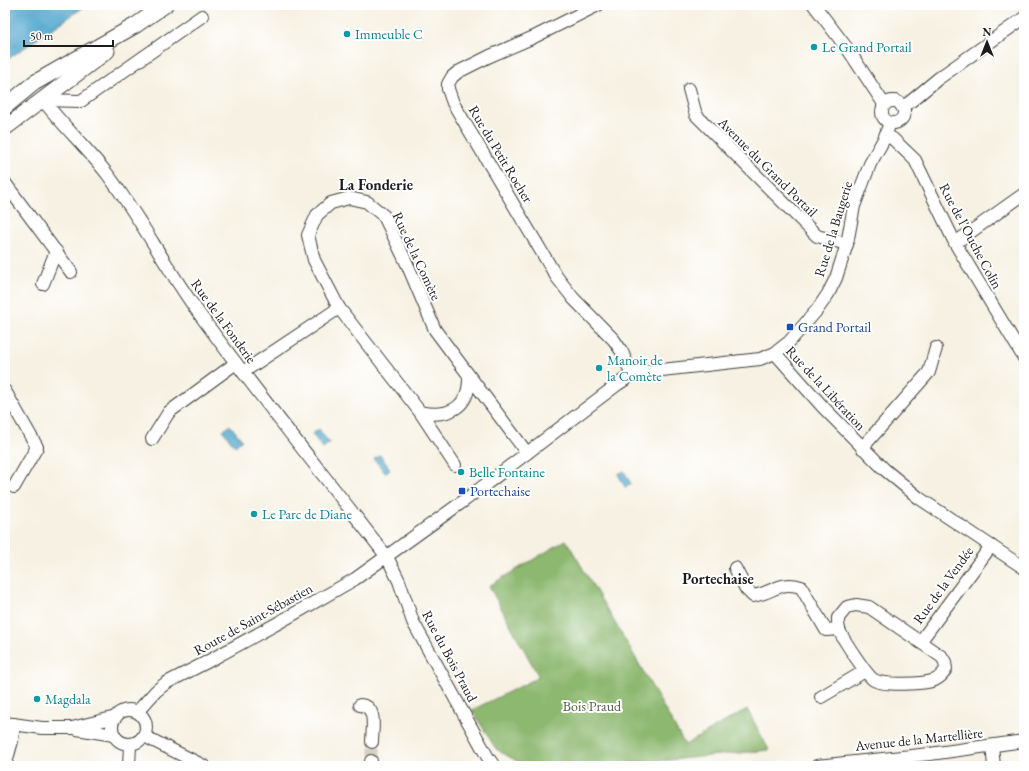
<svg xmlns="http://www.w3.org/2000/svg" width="1029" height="771" font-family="'EB Garamond',serif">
<rect width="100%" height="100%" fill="#fff"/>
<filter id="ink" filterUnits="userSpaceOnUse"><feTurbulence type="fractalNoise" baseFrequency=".025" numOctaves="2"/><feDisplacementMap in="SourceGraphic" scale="8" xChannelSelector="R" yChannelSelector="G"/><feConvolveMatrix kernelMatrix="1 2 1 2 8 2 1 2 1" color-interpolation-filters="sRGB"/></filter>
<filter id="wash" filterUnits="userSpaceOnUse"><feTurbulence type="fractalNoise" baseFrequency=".012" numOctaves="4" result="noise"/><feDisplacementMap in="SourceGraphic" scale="16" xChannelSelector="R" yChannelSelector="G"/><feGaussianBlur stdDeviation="0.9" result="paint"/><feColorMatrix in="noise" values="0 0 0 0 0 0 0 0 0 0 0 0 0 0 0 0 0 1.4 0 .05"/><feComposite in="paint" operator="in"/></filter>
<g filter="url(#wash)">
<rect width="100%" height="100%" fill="#f6f1e2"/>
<path fill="#8db86f" stroke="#546a46" d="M 566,540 L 631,650 L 685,745 L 747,709 L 769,750 L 610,766 L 525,766 L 496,749 L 472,710 L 539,677 L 489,586 Z"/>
<g fill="#52a8ce" stroke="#376275">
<path d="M 5,5 L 87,5 L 5,61 Z"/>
<path d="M 230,425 L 242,440 L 235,446 L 223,431 Z"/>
<path d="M 319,429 L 329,443 L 323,448 L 312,434 Z"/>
<path d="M 380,455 L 390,469 L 385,473 L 374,459 Z"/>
<path d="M 624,471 L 631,484 L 625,487 L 618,474 Z"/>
</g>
</g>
<g filter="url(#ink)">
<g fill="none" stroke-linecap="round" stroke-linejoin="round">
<path stroke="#d5d1c4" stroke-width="12" stroke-dasharray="12 6" stroke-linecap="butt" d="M 371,761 L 372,742"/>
<g stroke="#3d3c3a" stroke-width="14">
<g id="minor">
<path d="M 598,5 L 534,37 L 490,56 L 458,72 L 452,77 L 448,84 L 448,89 L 453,103 L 556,276 L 573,298 L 614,340 L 622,352 L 632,375"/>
<path d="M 814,5 L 849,51 L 882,101 L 885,104"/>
<path d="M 689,89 L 696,115 L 817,236 L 847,244"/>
<path d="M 43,100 C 63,126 88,149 108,175 C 141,219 166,268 198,312 C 258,395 324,475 387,557 L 399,581 L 413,622 L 487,756 L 494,766"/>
<path d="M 43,100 L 81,101 L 202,16"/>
<circle cx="893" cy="112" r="11"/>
<path d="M 902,107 L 910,102 L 939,78 L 1024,18"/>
<path d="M 886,135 L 893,139 L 915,160 L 955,243 L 1024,358"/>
<path d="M 5,183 L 71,272"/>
<path d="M 955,243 L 1024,194"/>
<path d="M 43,284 L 56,251"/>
<path d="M 775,353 L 822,406 L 884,469 L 919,498 L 1024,568"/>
<path d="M 243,372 L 339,308"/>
<path d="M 469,376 C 470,408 448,418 420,412 L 339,308 L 314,260 L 308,235 L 317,215 L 331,203 L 349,198 L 367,202 L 384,216 L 408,266 L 435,330 L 527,453"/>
<path d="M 5,391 L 37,447 L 14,487"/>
<path d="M 420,412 L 455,465"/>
<path d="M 152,439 L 169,412 L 236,363"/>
<path d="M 862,448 L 929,372 L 936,348"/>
<path d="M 735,568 L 746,589 L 753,596 C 773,593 780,580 801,587 L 826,630 L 839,629"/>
<path d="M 856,605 L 869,607 L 942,657 L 945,662 L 946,669 C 943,674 941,677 935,680 C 925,684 884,686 874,680 C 867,676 843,639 839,630 C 838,626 838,621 838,618 L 847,607 Z"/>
<path d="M 920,642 L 991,546"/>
<path d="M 821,697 L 865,671"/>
<path d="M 360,705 C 378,706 372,730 372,742"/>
<circle cx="129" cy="727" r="17"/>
<path d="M 137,712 L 156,691 L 166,683 L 205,663 L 278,623 L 355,579 L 465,500 L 618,384 L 632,375 L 644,372 L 760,359 L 775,353 L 789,342 L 817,310 L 828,294 L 836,278 L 847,244 L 854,206 L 870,164 L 884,139 L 890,123"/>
<path d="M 5,723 L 42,728 L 72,728 L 116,717"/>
<path d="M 77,729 L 114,735"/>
<path d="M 144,736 L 204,766"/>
<path d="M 992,746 L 994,766"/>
<path d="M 5,766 L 12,741 L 14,724"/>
<path d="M 129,766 L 130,745"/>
<path d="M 371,766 L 371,761"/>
<path d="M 817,766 L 930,754 L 1024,741"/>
</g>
</g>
<g stroke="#3d3c3a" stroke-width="17">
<g id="major">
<path d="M 5,107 L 34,83 L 136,25 L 165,5"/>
<path d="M 5,128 L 107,51"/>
</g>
</g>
<use href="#minor" stroke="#fff" stroke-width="12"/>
<use href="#major" stroke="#fff" stroke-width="15"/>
</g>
</g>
<g fill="#0f9aa8" stroke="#fff" stroke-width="1.5">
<circle cx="347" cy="34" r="4"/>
<circle cx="814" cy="47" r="4"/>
<circle cx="599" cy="368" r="4"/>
<circle cx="461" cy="472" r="4"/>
<circle cx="254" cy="514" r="4"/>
<circle cx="37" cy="699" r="4"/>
</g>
<g fill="#1a4fb4" stroke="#fff" stroke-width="1.5">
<rect x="786" y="323" width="8" height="8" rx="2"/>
<rect x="458" y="487" width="8" height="8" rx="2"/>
</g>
<g text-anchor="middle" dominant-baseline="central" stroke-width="4" stroke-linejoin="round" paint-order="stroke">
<g font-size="14" fill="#0d838f" stroke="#fff" text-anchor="start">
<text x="355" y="34">Immeuble C</text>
<text x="822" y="47">Le Grand Portail</text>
<text x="607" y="360">Manoir de<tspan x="607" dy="16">la Comète</tspan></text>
<text x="469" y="472">Belle Fontaine</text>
<text x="262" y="514">Le Parc de Diane</text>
<text x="45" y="699">Magdala</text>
</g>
<g font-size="14" fill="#1c1c1c" stroke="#fff">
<text transform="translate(501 154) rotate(59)">Rue du Petit Rocher</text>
<text transform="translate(768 167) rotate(45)">Avenue du Grand Portail</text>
<text transform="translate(833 229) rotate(-73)">Rue de la Baugerie</text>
<text transform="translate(971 236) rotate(62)">Rue de l'Ouche Colin</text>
<text transform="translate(417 256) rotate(65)">Rue de la Comète</text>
<text transform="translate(224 321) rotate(54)">Rue de la Fonderie</text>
<text transform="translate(826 388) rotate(47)">Rue de la Libération</text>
<text transform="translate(943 585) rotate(-54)">Rue de la Vendée</text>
<text transform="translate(253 619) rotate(-29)">Route de Saint-Sébastien</text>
<text transform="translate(450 656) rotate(62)">Rue du Bois Praud</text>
<text transform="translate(919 739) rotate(-6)">Avenue de la Martellière</text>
</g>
<g font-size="14" fill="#164399" stroke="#fff" text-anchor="start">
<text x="798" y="327">Grand Portail</text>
<text x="470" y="491">Portechaise</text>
</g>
<g font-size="14" fill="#505d3f" stroke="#fff">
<text x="592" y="706">Bois Praud</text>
</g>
<g font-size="15" font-weight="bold" fill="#1c1c1c" stroke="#fff">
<text x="376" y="184">La Fonderie</text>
<text x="718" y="578">Portechaise</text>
</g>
</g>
<rect width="1029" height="771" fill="none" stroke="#fff" stroke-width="20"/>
<g transform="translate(987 42)" stroke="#ffffff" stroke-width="3" paint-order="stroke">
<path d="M0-3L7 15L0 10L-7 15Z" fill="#1c1c1c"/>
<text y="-6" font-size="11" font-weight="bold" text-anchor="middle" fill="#1c1c1c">N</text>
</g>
<path d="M24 40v6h89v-6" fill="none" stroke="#1c1c1c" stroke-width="2"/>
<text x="30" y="40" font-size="12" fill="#1c1c1c" stroke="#ffffff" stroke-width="3" paint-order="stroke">50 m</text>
</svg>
